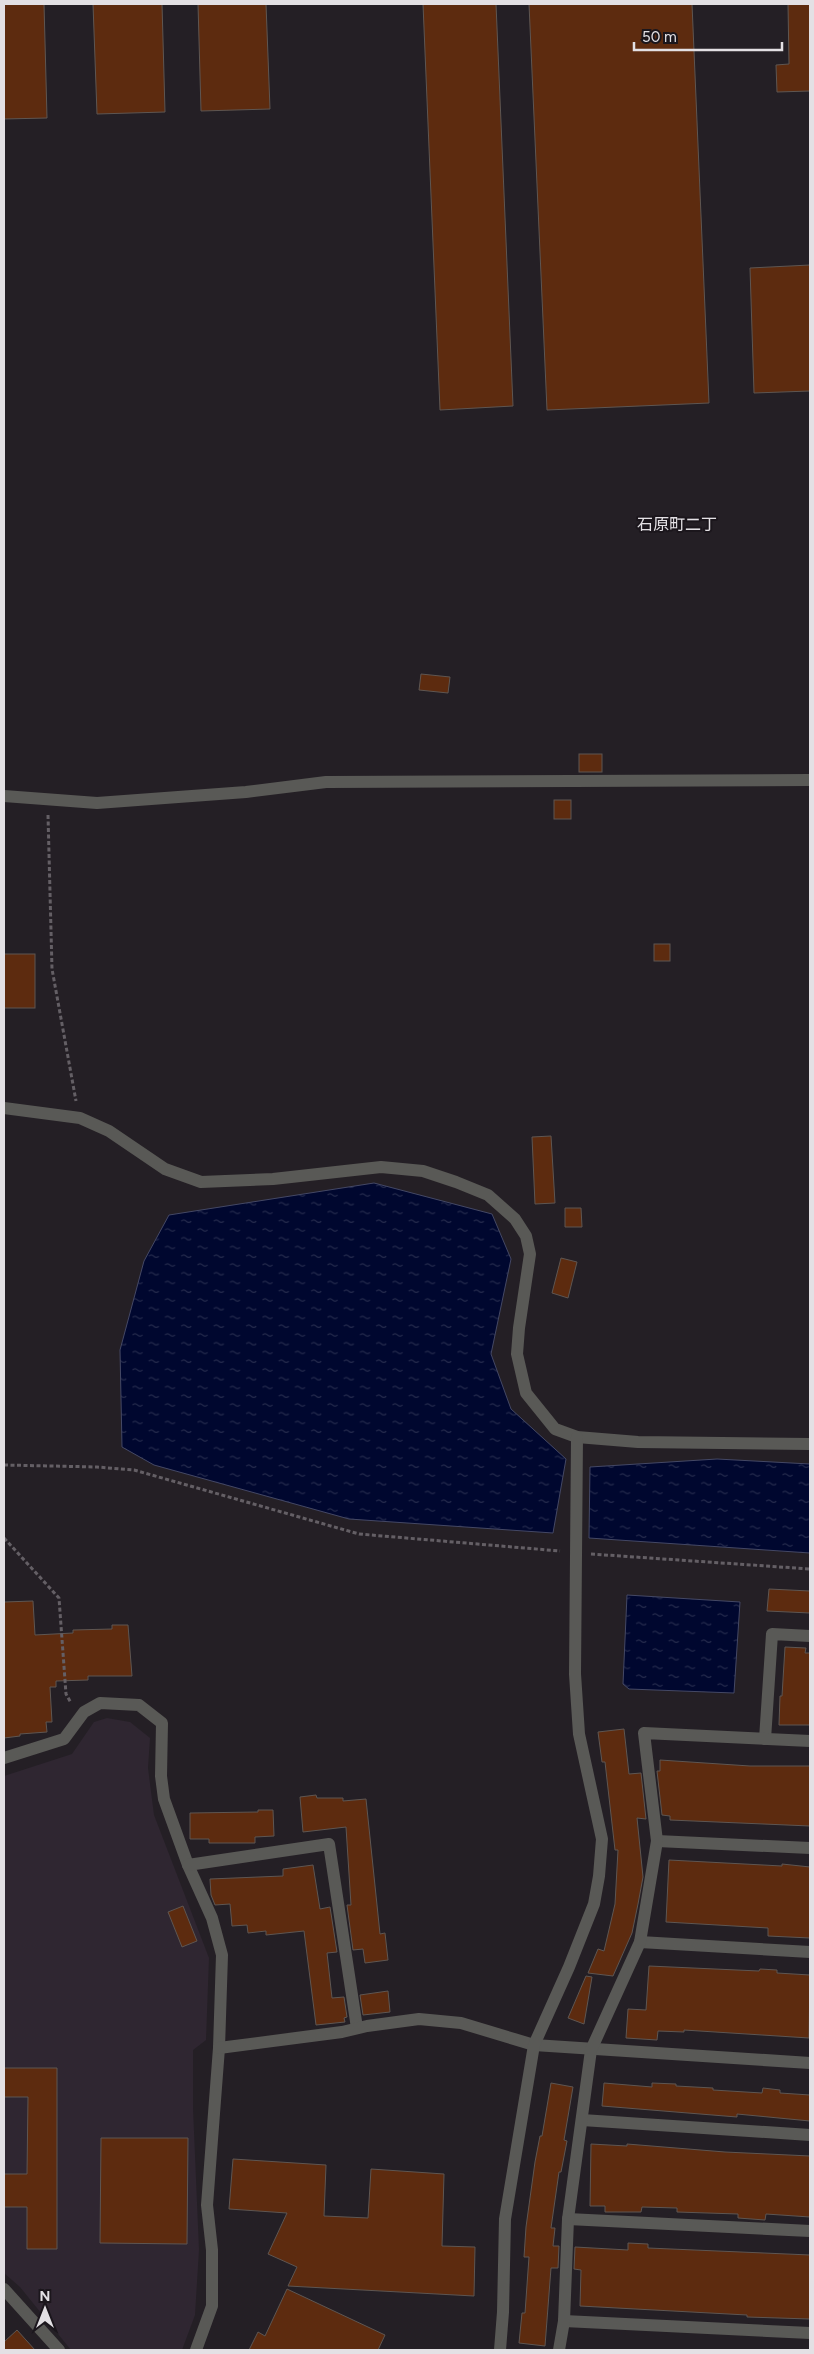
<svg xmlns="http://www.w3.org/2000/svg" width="814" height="2354" font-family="Figtree,'Noto Sans JP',sans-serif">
<defs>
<pattern id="water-ripples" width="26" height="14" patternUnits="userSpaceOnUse" patternTransform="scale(1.25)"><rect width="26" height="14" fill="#00072f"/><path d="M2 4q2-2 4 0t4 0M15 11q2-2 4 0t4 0" fill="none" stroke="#252b4d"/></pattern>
</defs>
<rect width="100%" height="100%" fill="#241f25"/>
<path fill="#2f2631" d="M 107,1718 L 130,1722 L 150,1738 L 148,1768 L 154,1815 L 209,1958 L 206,2040 L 193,2050 L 193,2108 L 199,2250 L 195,2315 L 182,2350 L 71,2350 L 20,2287 L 4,2273 L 4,1776 L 72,1754 L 94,1722 Z"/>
<g fill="url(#water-ripples)" stroke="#444865">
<path d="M 374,1183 L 492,1214 L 511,1259 L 491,1354 L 511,1409 L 566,1459 L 553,1533 L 349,1519 L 154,1465 L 122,1447 L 120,1350 L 144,1261 L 169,1215 Z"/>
<path d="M 717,1459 L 810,1464 L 810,1553 L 589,1538 L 590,1467 Z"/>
<path d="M 627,1595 L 740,1602 L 734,1693 L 629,1689 L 623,1684 Z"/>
</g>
<g fill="#5d2b0f" stroke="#5e5652">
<path d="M 4,4 L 44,4 L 47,118 L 4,119 Z"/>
<path d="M 93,4 L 162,4 L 165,112 L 97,114 Z"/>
<path d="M 198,4 L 266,4 L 270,109 L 201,111 Z"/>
<path d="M 423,4 L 496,4 L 513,406 L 440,410 Z"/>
<path d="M 529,4 L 692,4 L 709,403 L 547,410 Z"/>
<path d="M 788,4 L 810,4 L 810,91 L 777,92 L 776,65 L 789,64 Z"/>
<path d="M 810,265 L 810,391 L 754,393 L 750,268 Z"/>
<path d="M 421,674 L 450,677 L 448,693 L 419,690 Z"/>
<rect x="579" y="754" width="23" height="18"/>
<rect x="554" y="800" width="17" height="19"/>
<rect x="654" y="944" width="16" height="17"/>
<rect x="4" y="954" width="31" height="54"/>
<path d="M 551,1136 L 555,1203 L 535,1204 L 532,1137 Z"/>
<path d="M 565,1208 L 581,1208 L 582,1227 L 565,1227 Z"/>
<path d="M 561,1258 L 577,1262 L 568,1298 L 552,1293 Z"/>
<path d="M 769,1589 L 810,1591 L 810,1613 L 767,1611 Z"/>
<path d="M 33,1601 L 35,1635 L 73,1633 L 73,1630 L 112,1629 L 112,1625 L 128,1625 L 132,1676 L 88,1676 L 88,1680 L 56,1681 L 56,1687 L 50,1687 L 52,1722 L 46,1722 L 47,1732 L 20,1734 L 20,1736 L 4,1738 L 4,1602 Z"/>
<path d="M 785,1647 L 806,1648 L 805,1653 L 810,1653 L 810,1725 L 779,1725 L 780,1696 L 782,1696 Z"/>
<path d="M 624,1729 L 629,1774 L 641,1773 L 646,1819 L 637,1818 L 643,1877 L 638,1904 L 632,1933 L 613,1976 L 588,1973 L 598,1949 L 604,1951 L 615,1904 L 618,1850 L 615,1850 L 605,1762 L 602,1762 L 598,1732 Z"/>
<path d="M 660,1760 L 750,1766 L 810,1766 L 810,1826 L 670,1820 L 670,1816 L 662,1815 L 657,1771 L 660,1771 Z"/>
<path d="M 316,1795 L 317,1798 L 343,1798 L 343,1801 L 366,1799 L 380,1934 L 385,1933 L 388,1960 L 365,1963 L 363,1949 L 353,1950 L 347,1905 L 351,1905 L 346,1827 L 303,1832 L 300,1797 Z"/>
<path d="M 258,1810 L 273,1810 L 274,1836 L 255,1837 L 255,1843 L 209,1843 L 209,1839 L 190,1839 L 190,1813 L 258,1812 Z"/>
<path d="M 669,1860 L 782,1866 L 782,1864 L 810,1867 L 810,1938 L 768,1936 L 768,1928 L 666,1922 Z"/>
<path d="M 313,1865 L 320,1909 L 330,1907 L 337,1952 L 327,1953 L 332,1998 L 344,1997 L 347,2017 L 344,2018 L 345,2022 L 316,2025 L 304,1931 L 266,1935 L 266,1931 L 248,1933 L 247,1925 L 232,1926 L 230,1904 L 215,1905 L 211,1895 L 210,1879 L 283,1876 L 283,1869 Z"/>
<path d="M 183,1906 L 197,1941 L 182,1947 L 168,1912 Z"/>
<path d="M 649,1966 L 759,1971 L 760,1969 L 777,1970 L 777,1973 L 810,1975 L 809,2038 L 684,2030 L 684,2032 L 658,2031 L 657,2040 L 626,2038 L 628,2009 L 646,2010 Z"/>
<path d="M 586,1976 L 592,1977 L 584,2024 L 568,2018 Z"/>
<path d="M 388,1991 L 390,2012 L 363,2015 L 360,1995 Z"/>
<path d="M 4,2068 L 57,2068 L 57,2249 L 27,2249 L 27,2207 L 4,2207 L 4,2174 L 27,2174 L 28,2097 L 4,2097 Z"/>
<path d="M 551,2083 L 573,2087 L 564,2140 L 567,2141 L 561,2172 L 559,2172 L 551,2228 L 555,2228 L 553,2246 L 559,2246 L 558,2268 L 551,2268 L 545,2346 L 519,2343 L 522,2313 L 525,2313 L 529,2257 L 524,2257 L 526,2227 L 535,2162 L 540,2136 L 542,2136 Z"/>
<path d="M 604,2083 L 652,2087 L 652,2083 L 676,2084 L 676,2086 L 713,2088 L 713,2090 L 762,2093 L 763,2088 L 780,2090 L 780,2093 L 810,2095 L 810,2121 L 737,2114 L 737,2117 L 602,2106 Z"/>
<path d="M 101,2138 L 188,2138 L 187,2244 L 100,2243 Z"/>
<path d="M 591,2144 L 627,2146 L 627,2144 L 725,2152 L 810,2156 L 810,2217 L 766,2214 L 765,2220 L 738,2218 L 738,2214 L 677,2212 L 677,2208 L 642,2207 L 641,2212 L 605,2212 L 605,2206 L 590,2206 Z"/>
<path d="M 233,2159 L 326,2165 L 324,2216 L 368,2218 L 371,2169 L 444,2174 L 442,2246 L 475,2247 L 474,2296 L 288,2286 L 297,2267 L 268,2254 L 287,2213 L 229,2209 Z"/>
<path d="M 628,2243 L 648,2244 L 648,2248 L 810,2255 L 810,2319 L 747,2317 L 747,2315 L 580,2306 L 581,2270 L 574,2269 L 575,2247 L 628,2250 Z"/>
<path d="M 287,2289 L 385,2335 L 378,2350 L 249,2350 L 258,2332 L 265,2336 Z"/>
<path d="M 17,2330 L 35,2350 L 4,2350 L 4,2342 Z"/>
</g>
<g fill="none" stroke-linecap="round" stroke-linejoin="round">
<g stroke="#645f65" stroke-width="3" stroke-dasharray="4 2.5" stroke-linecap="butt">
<path d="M 48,815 L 52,969 L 76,1101"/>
<path d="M 4,1465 L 97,1467 L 134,1470 L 359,1534 L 560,1551"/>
<path d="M 4,1538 L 59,1598 L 66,1694 L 71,1703"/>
<path d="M 591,1554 L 810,1569"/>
</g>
<g stroke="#595956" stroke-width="12">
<path d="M 4,796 L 97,803 L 246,792 L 326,782 L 810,780"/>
<path d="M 765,1739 L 772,1634 L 810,1636"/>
<path d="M 4,1758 L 64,1739 L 84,1712 L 100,1703 L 139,1705 L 162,1723 L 161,1776 L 164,1799 L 188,1865 L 212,1918 L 222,1955 L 219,2048 L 207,2205 L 212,2250 L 212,2306 L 196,2350"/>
<path d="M 657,1841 L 810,1848"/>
<path d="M 188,1865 L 329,1844 L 357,2028"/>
<path d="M 640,1942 L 810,1952"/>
<path d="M 219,2048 L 342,2032 L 367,2026 L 419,2019 L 461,2023 L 534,2045 L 810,2063"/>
<path d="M 582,2120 L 810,2135"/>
<path d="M 568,2219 L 810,2231"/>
<path d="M 4,2289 L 59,2350"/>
<path d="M 564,2321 L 810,2333"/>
<path d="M 559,2350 L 564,2321 L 568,2219 L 591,2050 L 640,1942 L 657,1841 L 644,1733 L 810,1741"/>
</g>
<g stroke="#595956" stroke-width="12">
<path d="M 4,1108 L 80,1118 L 109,1131 L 165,1169 L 201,1182 L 273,1179 L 381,1167 L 423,1171 L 456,1182 L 488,1195 L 515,1219 L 526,1236 L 530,1254 L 519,1328 L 517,1354 L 526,1393 L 555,1429 L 577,1437 L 638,1442 L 810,1444"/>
<path d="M 500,2350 L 503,2312 L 505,2219 L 534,2045 L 569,1967 L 594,1904 L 599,1876 L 602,1839 L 579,1734 L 575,1674 L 577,1437"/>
</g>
</g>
<g text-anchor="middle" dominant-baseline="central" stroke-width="4" stroke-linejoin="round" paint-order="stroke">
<g font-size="16" fill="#e3e0e4" stroke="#1b161c">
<text x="677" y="524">石原町二丁</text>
</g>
</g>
<rect width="814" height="2354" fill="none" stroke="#e3e0e4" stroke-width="10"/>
<g transform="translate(45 2309)" stroke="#1b161c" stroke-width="4" paint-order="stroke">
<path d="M0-4L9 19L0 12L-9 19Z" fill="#e3e0e4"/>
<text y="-8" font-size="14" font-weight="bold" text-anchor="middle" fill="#e3e0e4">N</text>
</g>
<path d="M634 42v8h148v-8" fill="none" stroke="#e3e0e4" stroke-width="2.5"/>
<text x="642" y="42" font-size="15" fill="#e3e0e4" stroke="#1b161c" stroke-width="4" paint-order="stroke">50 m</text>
</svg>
